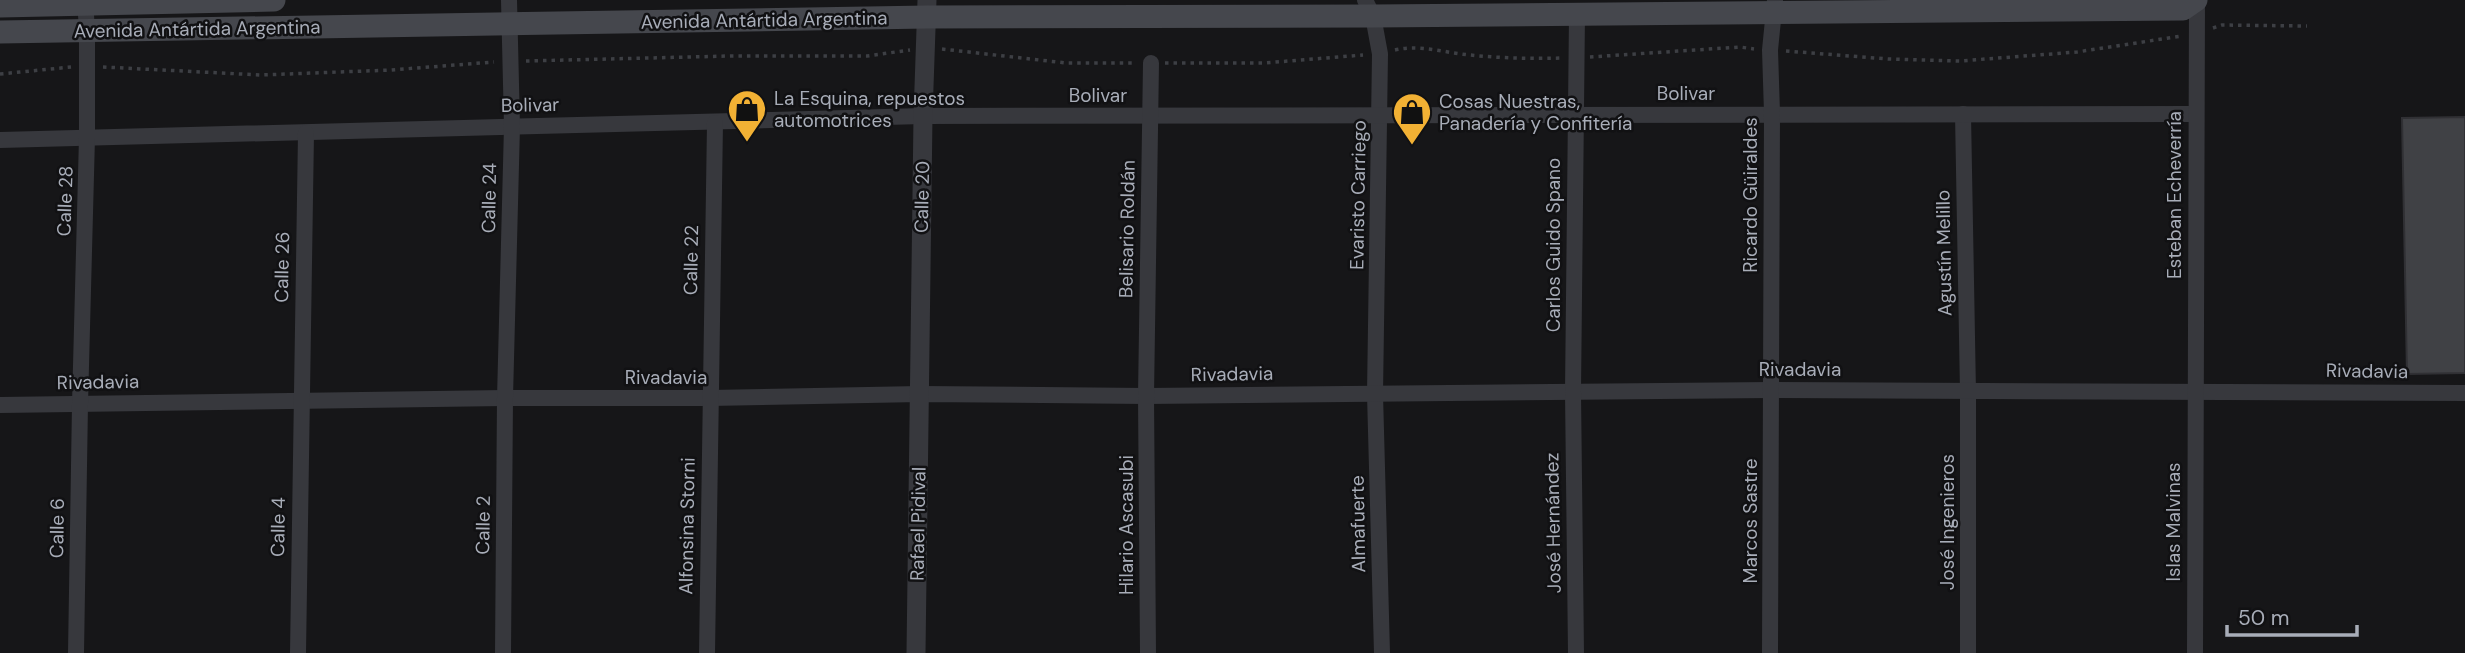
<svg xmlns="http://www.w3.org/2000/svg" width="2465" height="653" font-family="'DM Sans',sans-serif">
<rect width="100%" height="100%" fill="#161618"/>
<path fill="#404145" stroke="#303034" stroke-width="2" d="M 2465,117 L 2465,373 L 2407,374 L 2402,118 Z"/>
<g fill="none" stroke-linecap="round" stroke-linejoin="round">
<g stroke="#3d3f44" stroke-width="3.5" stroke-dasharray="3.5 5" stroke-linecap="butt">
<path d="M 2213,28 L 2222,25 L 2307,26"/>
<path d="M 942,49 L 1066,63 L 1136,63"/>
<path d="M 1395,50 C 1417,45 1439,51 1461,54 C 1494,58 1528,59 1561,58"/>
<path d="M 1786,51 L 1888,59 L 1960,61 L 2077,52 L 2182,36"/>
<path d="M 1590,57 L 1740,47 L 1754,49"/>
<path d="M 526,61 L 730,56 L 867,56 L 910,50"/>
<path d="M 1165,63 L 1264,63 L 1363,55"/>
<path d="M 103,67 L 261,75 L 391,70 L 494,62"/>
<path d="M 0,74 L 71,67"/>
</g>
<g stroke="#37383d" stroke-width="16">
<path d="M 1365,0 L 1373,16 L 1380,54 L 1375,394 L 1382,653"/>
<path d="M 1963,114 L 1968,392 L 1968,653"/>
<path d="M 0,140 L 923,116 L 2196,114"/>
<path d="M 0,405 L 505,398 L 709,398 L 920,394 L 1146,396 L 1771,390 L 2465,393"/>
<path d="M 76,653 L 80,404 L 87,137 L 87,30 L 85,0"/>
<path d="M 298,653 L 306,133"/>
<path d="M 503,653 L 505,398 L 512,126 L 509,0"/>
<path d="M 707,653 L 715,123"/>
<path d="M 1148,653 L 1146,396 L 1151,63"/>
<path d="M 1576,653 L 1573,392 L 1577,14"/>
<path d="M 1770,653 L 1772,113 L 1770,50 L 1775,0"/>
<path d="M 2195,653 L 2197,0"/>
</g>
<path stroke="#37383d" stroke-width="19" d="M 916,653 L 923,116 L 927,0"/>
<g stroke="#45474d" stroke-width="23">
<path d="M 0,6 L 274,0"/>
<path d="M 0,32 L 927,17 L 1373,16 L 2183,9 L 2196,0"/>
</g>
</g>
<defs>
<g id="shop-pin" transform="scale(2.0125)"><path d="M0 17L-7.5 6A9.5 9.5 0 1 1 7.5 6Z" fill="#f2b134" stroke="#111113"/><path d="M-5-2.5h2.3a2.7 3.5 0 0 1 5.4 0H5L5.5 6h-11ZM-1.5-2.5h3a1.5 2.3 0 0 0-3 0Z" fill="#111"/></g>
</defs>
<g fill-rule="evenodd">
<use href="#shop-pin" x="747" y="109"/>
<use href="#shop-pin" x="1412" y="112"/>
</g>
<g text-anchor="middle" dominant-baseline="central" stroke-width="5" stroke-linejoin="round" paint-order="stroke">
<g font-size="19" fill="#a8adb8" stroke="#111113">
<text transform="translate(764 20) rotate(-1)">Avenida Antártida Argentina</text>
<text transform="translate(197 29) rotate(-1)">Avenida Antártida Argentina</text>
<text x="1686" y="93">Bolivar</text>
<text x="1098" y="95">Bolivar</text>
<text transform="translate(530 105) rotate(-1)">Bolivar</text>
<text transform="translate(1358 195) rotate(-89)">Evaristo Carriego</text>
<text transform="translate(1750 195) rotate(-90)">Ricardo Güiraldes</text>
<text transform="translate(2174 195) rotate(-90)">Esteban Echeverría</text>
<text transform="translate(922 197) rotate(-89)">Calle 20</text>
<text transform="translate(489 198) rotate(-89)">Calle 24</text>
<text transform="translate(65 201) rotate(-88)">Calle 28</text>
<text transform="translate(1127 229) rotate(-89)">Belisario Roldán</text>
<text transform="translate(1553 245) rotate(-90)">Carlos Guido Spano</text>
<text transform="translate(1944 253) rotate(-91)">Agustín Melillo</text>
<text transform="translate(691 260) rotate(-89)">Calle 22</text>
<text transform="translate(282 267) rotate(-89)">Calle 26</text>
<text x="1800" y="369">Rivadavia</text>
<text transform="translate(2367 371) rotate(1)">Rivadavia</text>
<text transform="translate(1232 374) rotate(-1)">Rivadavia</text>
<text x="666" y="377">Rivadavia</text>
<text transform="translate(98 382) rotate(-1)">Rivadavia</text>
<text transform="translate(1750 521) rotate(-90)">Marcos Sastre</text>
<text transform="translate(1947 522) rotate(-90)">José Ingenieros</text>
<text transform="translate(2173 522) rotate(-90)">Islas Malvinas</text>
<text transform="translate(1553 523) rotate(-91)">José Hernández</text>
<text transform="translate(918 524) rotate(-89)">Rafael Pidival</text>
<text transform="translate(1358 524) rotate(-91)">Almafuerte</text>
<text transform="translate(483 525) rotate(-89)">Calle 2</text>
<text transform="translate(1126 525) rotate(-90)">Hilario Ascasubi</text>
<text transform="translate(687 526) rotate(-89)">Alfonsina Storni</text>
<text transform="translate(278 527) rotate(-89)">Calle 4</text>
<text transform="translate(57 528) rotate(-89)">Calle 6</text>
</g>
<g font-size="19" fill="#a8adb8" stroke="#111113" text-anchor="start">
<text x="774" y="98">La Esquina, repuestos<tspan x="774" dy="22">automotrices</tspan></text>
<text x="1439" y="101">Cosas Nuestras,<tspan x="1439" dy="22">Panadería y Confitería</tspan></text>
</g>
</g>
<path d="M2227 625v10h130v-10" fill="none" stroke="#a8adb8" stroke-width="3.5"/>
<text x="2238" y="625" font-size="21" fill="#a8adb8" stroke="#111113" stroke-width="5" paint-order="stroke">50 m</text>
</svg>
